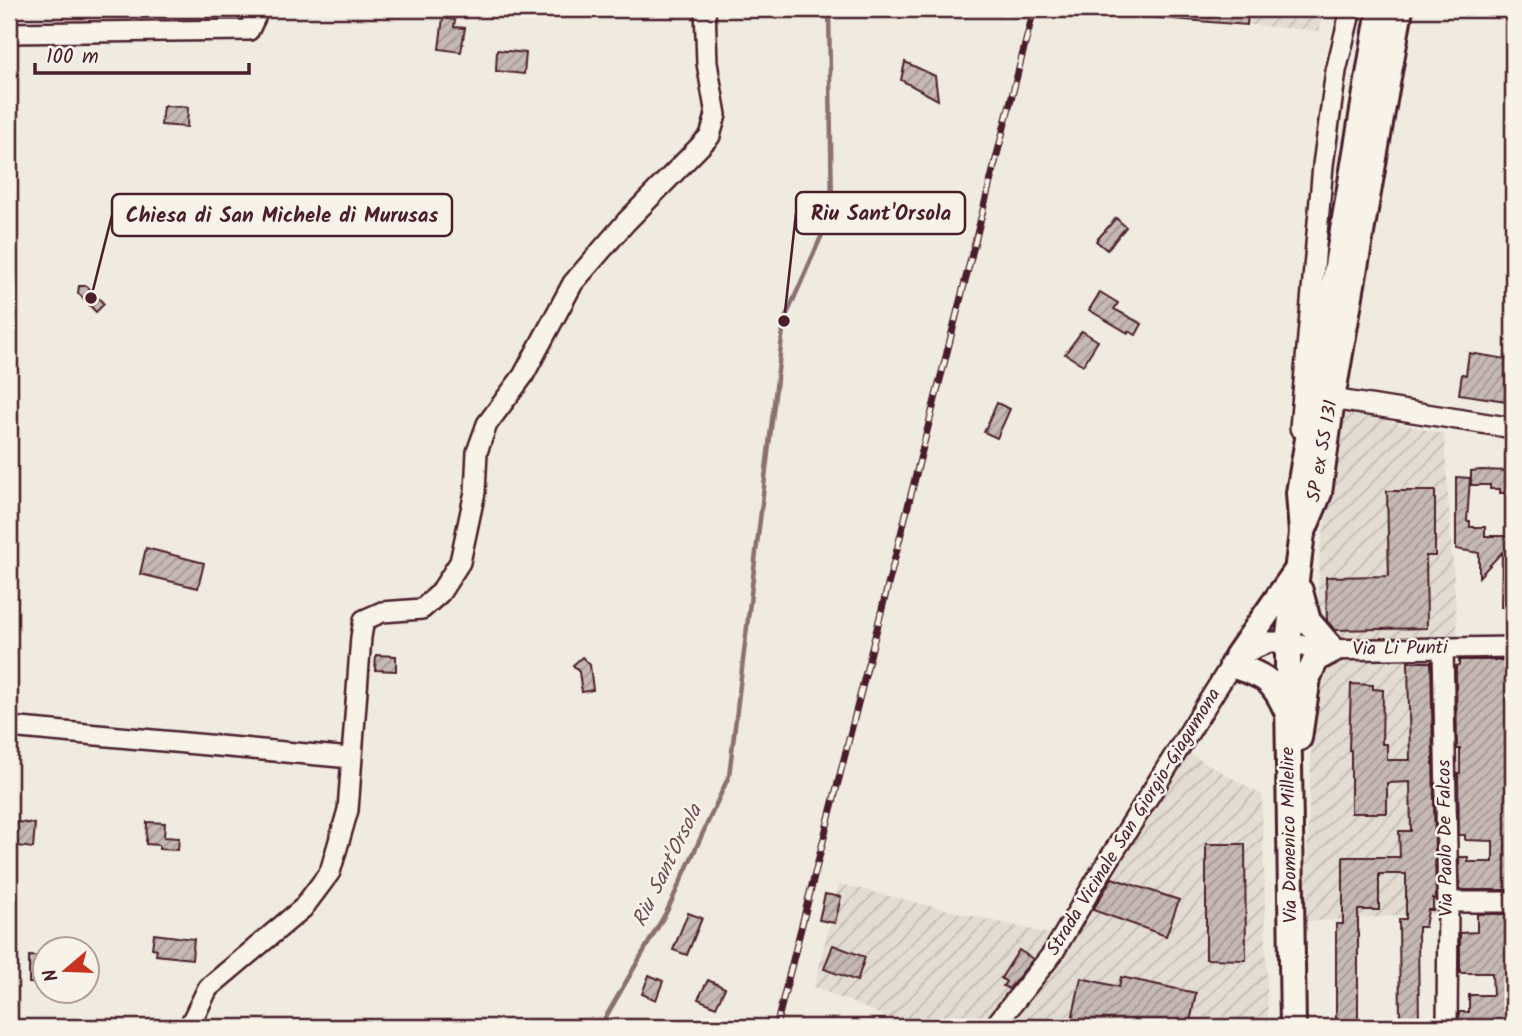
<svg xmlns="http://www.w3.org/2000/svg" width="1522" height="1036" font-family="Kalam,sans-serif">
<defs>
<pattern id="industrial-furrows" width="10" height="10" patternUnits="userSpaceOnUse" patternTransform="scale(1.75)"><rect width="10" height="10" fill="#e3dcd2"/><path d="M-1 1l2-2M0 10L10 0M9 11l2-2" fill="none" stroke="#c4bcb4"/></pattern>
<pattern id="building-hatch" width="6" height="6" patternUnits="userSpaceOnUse" patternTransform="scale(1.75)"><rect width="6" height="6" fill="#c6b8b3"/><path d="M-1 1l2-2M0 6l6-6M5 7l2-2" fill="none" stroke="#a39592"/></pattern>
</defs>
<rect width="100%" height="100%" fill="#f0ebe0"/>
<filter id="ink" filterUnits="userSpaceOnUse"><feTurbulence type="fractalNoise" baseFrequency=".0143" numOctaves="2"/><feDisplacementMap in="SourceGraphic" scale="14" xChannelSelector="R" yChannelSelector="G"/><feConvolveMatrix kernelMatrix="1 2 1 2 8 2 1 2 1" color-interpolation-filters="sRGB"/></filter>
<g filter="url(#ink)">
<g fill="url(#industrial-furrows)">
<path d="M 1069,9 L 1325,9 L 1319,31 Z"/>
<path d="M 1346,411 L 1444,434 L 1459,655 L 1436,654 L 1443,913 L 1304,922 L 1320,549 Z"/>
<path d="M 1185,751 L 1262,795 L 1268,1027 L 911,1027 L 814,987 L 839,884 L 1062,937 Z"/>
</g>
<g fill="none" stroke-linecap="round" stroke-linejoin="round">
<path stroke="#8b6f72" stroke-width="4.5" d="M 600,1027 L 667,911 L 729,776 L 784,321 L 832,212 L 829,9"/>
</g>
<g fill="url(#building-hatch)" stroke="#4a1f2b" stroke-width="2">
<path d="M 1148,9 L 1248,9 L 1247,25 L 1148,17 Z"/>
<path d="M 443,18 L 455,20 L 454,27 L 465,28 L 461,52 L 439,49 Z"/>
<path d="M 497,50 L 526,53 L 524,74 L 496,71 Z"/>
<path d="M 905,62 L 935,76 L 938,100 L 901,80 Z"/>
<path d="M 163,106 L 188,107 L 187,127 L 161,125 Z"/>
<path d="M 1116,218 L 1126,227 L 1107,250 L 1096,241 Z"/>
<path d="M 79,286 L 87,286 L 104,304 L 96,312 L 78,293 Z"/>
<path d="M 1100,292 L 1118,303 L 1114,309 L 1142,324 L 1136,335 L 1128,331 L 1128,333 L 1089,310 Z"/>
<path d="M 1082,331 L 1098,341 L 1083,365 L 1065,354 Z"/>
<path d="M 1469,353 L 1513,360 L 1513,402 L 1459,394 L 1462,374 L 1466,375 Z"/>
<path d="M 997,403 L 1010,409 L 997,438 L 984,432 Z"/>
<path d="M 1481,470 L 1511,471 L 1513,491 L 1511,493 L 1500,493 L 1500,489 L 1490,489 L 1490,485 L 1471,485 L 1471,471 Z"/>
<path d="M 1456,477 L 1470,478 L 1467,521 L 1470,521 L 1470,527 L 1485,527 L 1485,536 L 1513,536 L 1510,544 L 1513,544 L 1513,608 L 1501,607 L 1502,552 L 1479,577 L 1479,553 L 1456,549 Z"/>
<path d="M 1387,491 L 1435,491 L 1435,556 L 1426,556 L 1427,628 L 1335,630 L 1327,621 L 1326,577 L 1389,576 Z"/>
<path d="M 146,548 L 204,563 L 198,588 L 140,574 Z"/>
<path d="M 376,655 L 396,656 L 396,671 L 375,670 Z"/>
<path d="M 582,657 L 590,665 L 593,690 L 582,692 L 579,672 L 573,665 Z"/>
<path d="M 1459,660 L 1512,660 L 1513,890 L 1460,890 L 1459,857 L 1468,857 L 1468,862 L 1493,862 L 1493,841 L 1465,840 L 1465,835 L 1459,835 L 1458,773 L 1460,773 L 1460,749 L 1457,749 L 1456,666 L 1459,665 Z"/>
<path d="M 1408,662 L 1431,662 L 1436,899 L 1433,899 L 1433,910 L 1428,910 L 1425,927 L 1418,927 L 1419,1027 L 1400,1027 L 1399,919 L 1406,919 L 1406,874 L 1379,874 L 1379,910 L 1358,910 L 1358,1027 L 1336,1027 L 1336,924 L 1343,924 L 1343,857 L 1400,857 L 1399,831 L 1411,831 L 1410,782 L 1387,783 L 1387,813 L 1351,813 L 1351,750 L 1349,750 L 1351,684 L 1373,685 L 1373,689 L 1383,690 L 1382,744 L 1387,744 L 1387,760 L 1410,760 Z"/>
<path d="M 9,821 L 35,824 L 33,848 L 9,845 Z"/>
<path d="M 147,822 L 165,823 L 164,837 L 179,838 L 178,850 L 159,849 L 159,845 L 146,844 Z"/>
<path d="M 1206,844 L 1245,844 L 1246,960 L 1206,959 Z"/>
<path d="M 1112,878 L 1179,900 L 1166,936 L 1093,910 Z"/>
<path d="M 825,894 L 841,897 L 835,923 L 819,920 Z"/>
<path d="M 688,913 L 702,918 L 687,955 L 673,950 Z"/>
<path d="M 1477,914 L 1513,914 L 1513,1027 L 1459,1027 L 1459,1012 L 1469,1012 L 1469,995 L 1493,995 L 1492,973 L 1460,973 L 1460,933 L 1477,932 Z"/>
<path d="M 154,934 L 194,939 L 192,959 L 156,955 L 157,949 L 152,948 Z"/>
<path d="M 833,945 L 865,957 L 857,981 L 824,969 Z"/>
<path d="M 1019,950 L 1033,959 L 1009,989 L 1003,986 L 1006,982 L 1001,978 Z"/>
<path d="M 29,956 L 46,957 L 46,984 L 29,983 Z"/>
<path d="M 649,975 L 663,981 L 656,1000 L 642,994 Z"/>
<path d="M 1121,977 L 1196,993 L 1189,1027 L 1105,1027 L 1072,1020 L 1081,978 L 1119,987 Z"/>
<path d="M 708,980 L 725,988 L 716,1007 L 698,999 Z"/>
</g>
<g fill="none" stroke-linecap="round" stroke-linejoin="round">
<g stroke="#4a1f2b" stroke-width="24">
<g id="minor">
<path d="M 9,33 L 249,30 L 259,9"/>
<path d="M 1332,399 L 1513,428"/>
<path d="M 1300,428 L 1323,165 L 1336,71 L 1351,9"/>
<path d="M 1443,648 L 1448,902 L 1447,1027"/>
<path d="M 9,727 L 351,758"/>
<path d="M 1448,902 L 1513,902"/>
<path d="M 189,1027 L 208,988 L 303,908 L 330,872 L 348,810 L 361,637 L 364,620 L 382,612 L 422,609 L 440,593 L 460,562 L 475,492 L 477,452 L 487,424 L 523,376 L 573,283 L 626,222 L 710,136 L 716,115 L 707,63 L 705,9"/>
<path d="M 994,1027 L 1053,953 L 1098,877 L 1237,656 L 1269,642 L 1288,642 L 1319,650 L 1513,647"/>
</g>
</g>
<g stroke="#4a1f2b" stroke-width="30">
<g id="major">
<path d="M 1304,529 L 1319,493 L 1332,399 L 1400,9"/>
<path d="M 1237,656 L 1295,573"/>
<path d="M 1232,665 C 1264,676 1272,678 1286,709"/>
<path d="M 1299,738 L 1308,677 L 1316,659 L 1333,650 L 1308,621 L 1300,591"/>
<path d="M 1293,1027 L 1288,698 L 1288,642 L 1302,533 L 1299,493 L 1380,9"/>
</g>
</g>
<use href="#minor" stroke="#f7f3e8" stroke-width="19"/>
<use href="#major" stroke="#f7f3e8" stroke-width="24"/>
<g stroke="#4a1f2b" stroke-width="7">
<path id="rail" d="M 776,1027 L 1034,9"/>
</g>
<use href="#rail" stroke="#f7f3e8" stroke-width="4.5" stroke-dasharray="13" stroke-linecap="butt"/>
</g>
</g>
<g text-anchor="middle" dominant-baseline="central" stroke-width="5" stroke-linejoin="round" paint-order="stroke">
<g font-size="19" fill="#4a1f2b" stroke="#f7f3e8">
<text transform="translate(1323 451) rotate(-80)">SP ex SS 131</text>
<text transform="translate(1400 649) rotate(-1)">Via Li Punti</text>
<text transform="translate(1134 822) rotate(-58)">Strada Vicinale San Giorgio-Giagumona</text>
<text transform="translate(1290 835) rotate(-91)">Via Domenico Millelire</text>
<text transform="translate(1446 838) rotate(-91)">Via Paolo De Falcos</text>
</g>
<g font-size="21" font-style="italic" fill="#704e55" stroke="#f7f3e8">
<text transform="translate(668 866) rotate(-64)">Riu Sant'Orsola</text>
</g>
</g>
<path fill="none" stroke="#4a1f2b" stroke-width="2.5" d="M784 321L796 213M91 298L112 215"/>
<g fill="#4a1f2b" stroke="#f7f3e8" stroke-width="2.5">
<circle cx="784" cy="321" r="7"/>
<circle cx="91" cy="298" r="7"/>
</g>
<g fill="#f7f3e8" stroke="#4a1f2b" stroke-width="2.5">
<rect x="796" y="192" width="169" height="42" rx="7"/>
<rect x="112" y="194" width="340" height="42" rx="7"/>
</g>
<g font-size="21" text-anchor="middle" font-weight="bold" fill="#4a1f2b">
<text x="881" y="220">Riu Sant'Orsola</text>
<text x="282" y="222">Chiesa di San Michele di Murusas</text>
</g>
<rect width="1522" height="1036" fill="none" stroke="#f7f3e8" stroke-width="35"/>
<rect x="18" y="18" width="1487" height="1001" fill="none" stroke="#4a1f2b" stroke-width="2.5" filter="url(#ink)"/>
<g transform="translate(66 970) rotate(251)"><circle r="33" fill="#f7f3e8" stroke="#b29e9c" stroke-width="2"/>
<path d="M0-5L12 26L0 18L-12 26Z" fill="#c8321e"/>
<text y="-10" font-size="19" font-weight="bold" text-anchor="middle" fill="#4a1f2b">N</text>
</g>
<path d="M35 63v10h214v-10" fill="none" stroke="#4a1f2b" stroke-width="3.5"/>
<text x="46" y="63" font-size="21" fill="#4a1f2b" stroke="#f7f3e8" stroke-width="5" paint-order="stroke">100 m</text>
</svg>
